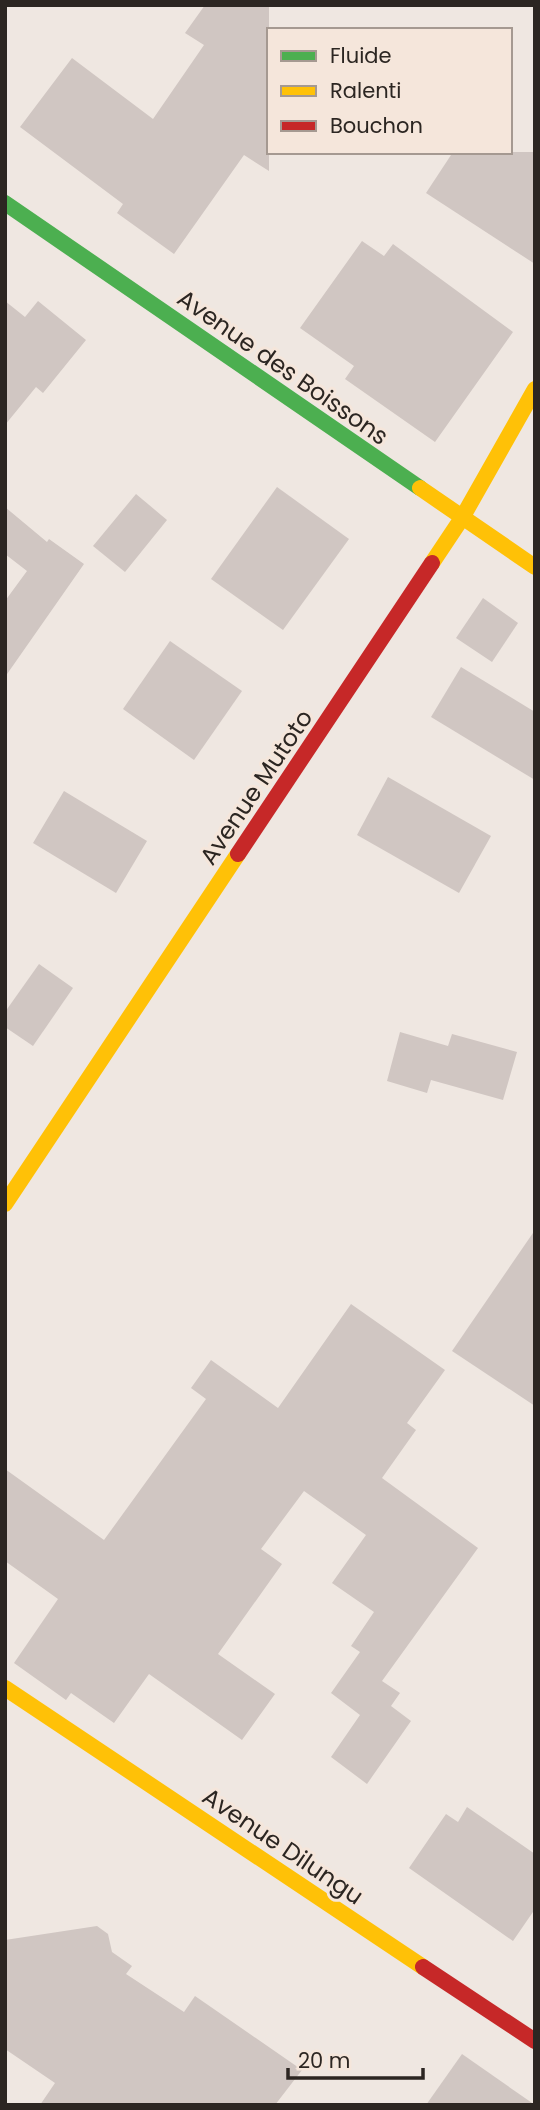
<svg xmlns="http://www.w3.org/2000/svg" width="540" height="2110" font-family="Poppins,sans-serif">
<rect width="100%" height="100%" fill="#efe7e1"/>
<g fill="#d0c6c2">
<path d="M 205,5 L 269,5 L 269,171 L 244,155 L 174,254 L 117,213 L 123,204 L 20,127 L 72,58 L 153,119 L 204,45 L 185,33 Z"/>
<path d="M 453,152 L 535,152 L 535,264 L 426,193 Z"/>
<path d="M 362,241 L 384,256 L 393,244 L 513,332 L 435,442 L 345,379 L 354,366 L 300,328 Z"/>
<path d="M 5,301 L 25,317 L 38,301 L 86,340 L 43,393 L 36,387 L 5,425 Z"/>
<path d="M 277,487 L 349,539 L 283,630 L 211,579 Z"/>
<path d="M 136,494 L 167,520 L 125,572 L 93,546 Z"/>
<path d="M 5,507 L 47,542 L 49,539 L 84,564 L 5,677 L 5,601 L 27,571 L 5,554 Z"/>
<path d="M 483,598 L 518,623 L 492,662 L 456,638 Z"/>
<path d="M 170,641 L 242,691 L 194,760 L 123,709 Z"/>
<path d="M 461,667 L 535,712 L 535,780 L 431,717 Z"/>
<path d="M 388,777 L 491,836 L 459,893 L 357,835 Z"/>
<path d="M 64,791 L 147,841 L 116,893 L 33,843 Z"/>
<path d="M 39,964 L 73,988 L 33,1046 L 5,1027 L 5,1012 Z"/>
<path d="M 400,1032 L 448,1046 L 452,1034 L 517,1052 L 503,1100 L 431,1080 L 427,1093 L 387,1081 Z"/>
<path d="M 535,1230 L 535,1406 L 452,1351 Z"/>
<path d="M 351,1304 L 445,1370 L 407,1423 L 416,1430 L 382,1478 L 478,1548 L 382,1681 L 400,1693 L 391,1706 L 411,1721 L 367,1784 L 331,1757 L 360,1715 L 331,1693 L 360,1652 L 351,1646 L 374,1612 L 332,1583 L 366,1535 L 304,1491 L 261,1549 L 282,1564 L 218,1654 L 275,1694 L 242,1740 L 149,1674 L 114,1723 L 71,1693 L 66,1700 L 14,1663 L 58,1599 L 5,1561 L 5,1469 L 104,1540 L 206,1399 L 191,1388 L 211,1360 L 278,1408 Z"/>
<path d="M 467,1807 L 535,1854 L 535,1909 L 513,1941 L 409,1868 L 446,1814 L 458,1822 Z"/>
<path d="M 97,1926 L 108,1934 L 112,1952 L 132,1966 L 126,1974 L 184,2012 L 195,1996 L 302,2070 L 275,2105 L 40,2105 L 55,2083 L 5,2049 L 5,1940 Z"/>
<path d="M 462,2054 L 535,2105 L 426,2105 Z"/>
</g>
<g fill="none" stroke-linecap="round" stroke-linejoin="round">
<path stroke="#4caf50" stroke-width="16" d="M 5,203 L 420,488"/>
<g stroke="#ffc107" stroke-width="16">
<path d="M 420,488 L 535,567"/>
<path d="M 432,563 L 462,518 L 535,389"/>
<path d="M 5,1204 L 238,854"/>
<path d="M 5,1688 L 423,1967"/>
</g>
<g stroke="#c62828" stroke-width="16">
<path d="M 238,854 L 432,563"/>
<path d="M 423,1967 L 535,2041"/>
</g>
</g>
<g text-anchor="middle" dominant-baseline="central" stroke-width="6" stroke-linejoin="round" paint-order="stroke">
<g font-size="24" fill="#2c2622" stroke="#f5e6db">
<text transform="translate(283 367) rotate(35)">Avenue des Boissons</text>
<text transform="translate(256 787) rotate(-56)">Avenue Mutoto</text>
<text transform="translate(283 1846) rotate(34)">Avenue Dilungu</text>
</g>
</g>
<rect width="540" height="2110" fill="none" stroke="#2c2622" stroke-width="14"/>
<rect x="267" y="28" width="245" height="126" fill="#f5e6db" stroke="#a59991" stroke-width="2"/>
<rect x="281" y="51" width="35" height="10" fill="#4caf50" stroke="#a59991" stroke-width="2"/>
<text x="330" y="63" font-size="21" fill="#2c2622">Fluide</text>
<rect x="281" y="86" width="35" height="10" fill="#ffc107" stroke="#a59991" stroke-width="2"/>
<text x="330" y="98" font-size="21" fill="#2c2622">Ralenti</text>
<rect x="281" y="121" width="35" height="10" fill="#c62828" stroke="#a59991" stroke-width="2"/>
<text x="330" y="133" font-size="21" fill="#2c2622">Bouchon</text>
<path d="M288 2068v10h135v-10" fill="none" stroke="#2c2622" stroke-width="3.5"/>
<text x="298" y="2068" font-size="21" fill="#2c2622" stroke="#f5e6db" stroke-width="5" paint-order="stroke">20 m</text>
</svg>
